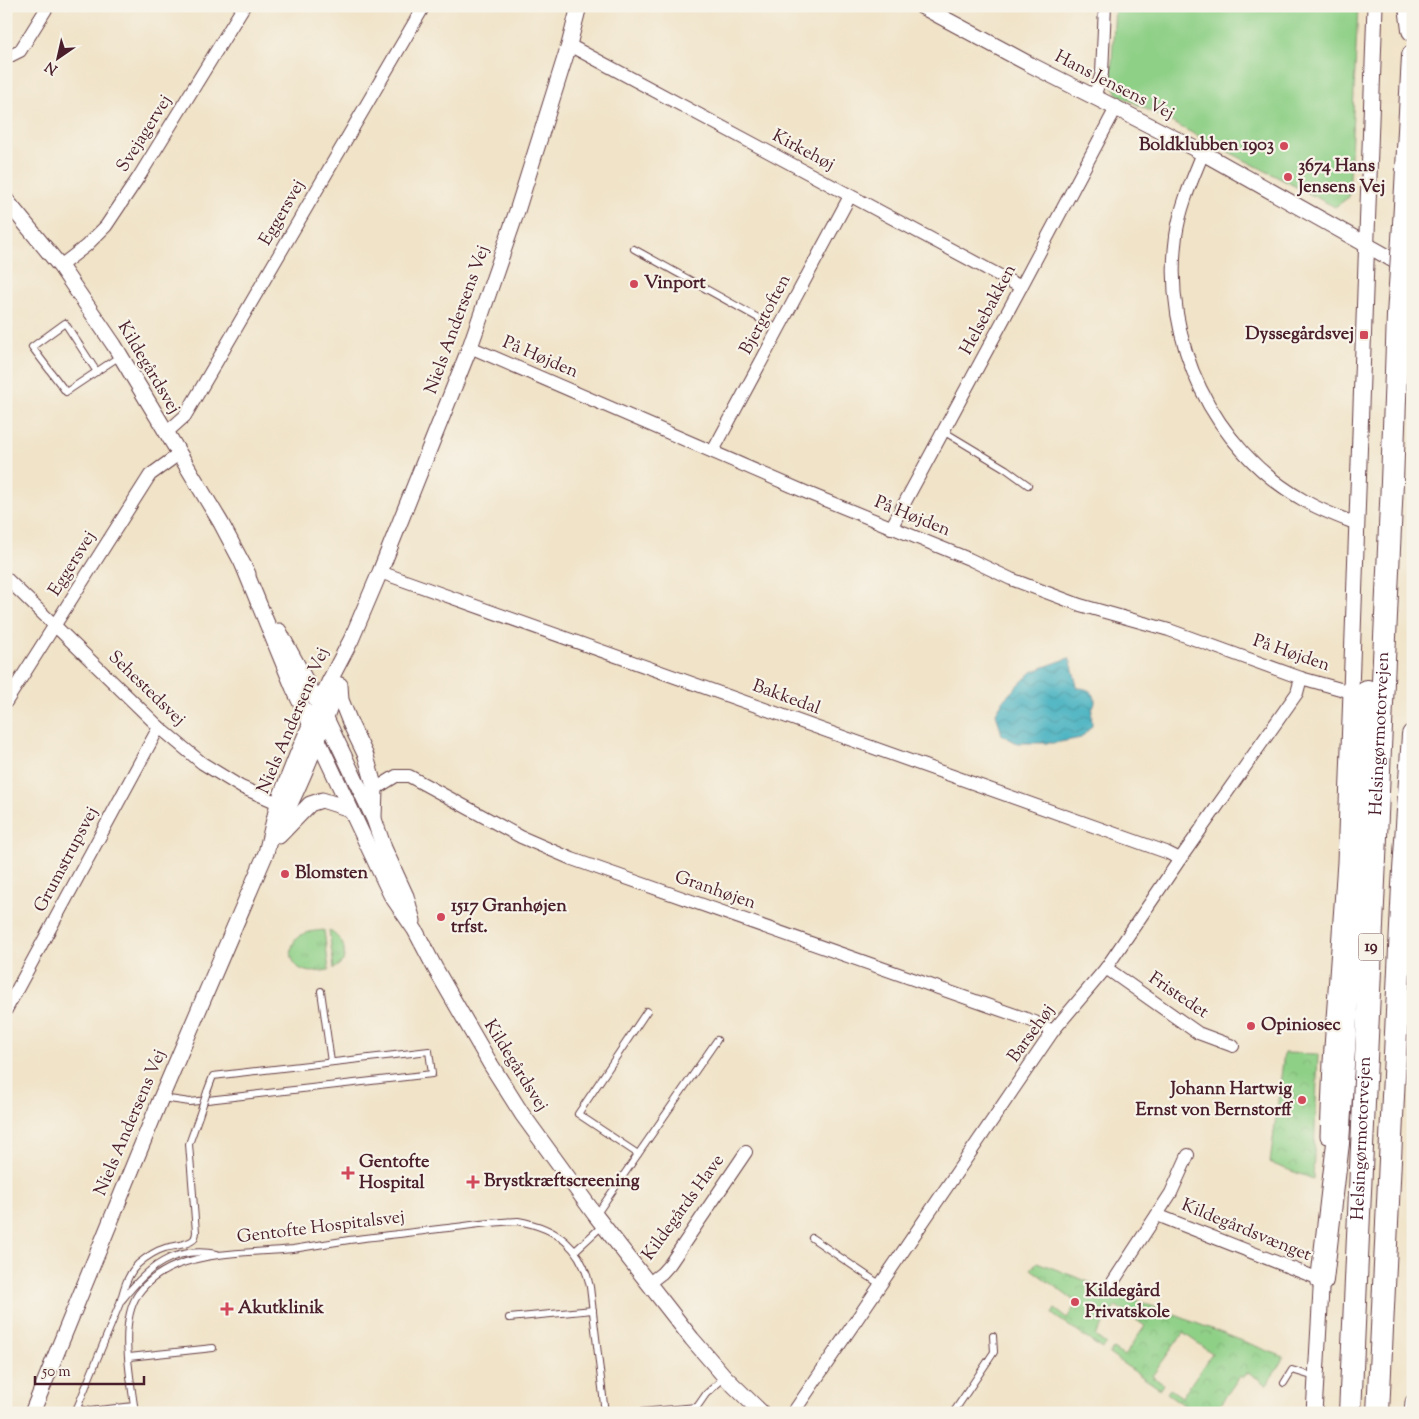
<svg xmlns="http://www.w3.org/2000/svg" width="1419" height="1419" font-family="'Sorts Mill Goudy',serif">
<defs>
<pattern id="grass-tufts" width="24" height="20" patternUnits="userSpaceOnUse" patternTransform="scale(1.25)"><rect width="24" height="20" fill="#8fd087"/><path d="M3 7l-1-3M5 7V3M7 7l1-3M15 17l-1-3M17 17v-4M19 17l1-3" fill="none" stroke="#7db275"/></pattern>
<pattern id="park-crowns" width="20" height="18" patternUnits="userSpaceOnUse" patternTransform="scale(1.25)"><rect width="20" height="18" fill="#8fd087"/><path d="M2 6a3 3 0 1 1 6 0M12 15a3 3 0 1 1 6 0" fill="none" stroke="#7db275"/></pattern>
<pattern id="water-waves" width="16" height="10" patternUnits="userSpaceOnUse" patternTransform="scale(1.25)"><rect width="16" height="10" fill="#42b0c0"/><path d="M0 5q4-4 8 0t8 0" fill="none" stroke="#398f9c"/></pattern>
</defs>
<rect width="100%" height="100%" fill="#f7f3e8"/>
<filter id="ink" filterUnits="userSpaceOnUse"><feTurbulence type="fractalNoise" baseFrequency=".02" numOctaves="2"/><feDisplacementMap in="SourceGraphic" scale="10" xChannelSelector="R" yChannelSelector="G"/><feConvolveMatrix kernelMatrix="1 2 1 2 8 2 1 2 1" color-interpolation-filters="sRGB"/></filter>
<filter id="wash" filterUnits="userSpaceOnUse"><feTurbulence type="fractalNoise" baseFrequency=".0096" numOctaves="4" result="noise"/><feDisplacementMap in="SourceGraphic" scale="20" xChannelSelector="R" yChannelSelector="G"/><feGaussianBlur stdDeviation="1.12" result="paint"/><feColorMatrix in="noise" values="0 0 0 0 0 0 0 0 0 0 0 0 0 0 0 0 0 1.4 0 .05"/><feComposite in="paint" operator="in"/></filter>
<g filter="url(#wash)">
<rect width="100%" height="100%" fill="#f0e3c8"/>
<g fill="url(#grass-tufts)" stroke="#6c7859">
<path d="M 324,930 L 329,970 C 322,971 313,973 306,971 C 288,967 287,943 301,935 C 308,931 317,931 324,930 Z"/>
<path d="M 329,930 C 341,939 347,945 343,961 L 334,969 Z"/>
</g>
<g fill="url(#park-crowns)" stroke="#6c7859">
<path d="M 1284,1053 L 1318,1054 L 1313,1179 L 1270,1163 Z"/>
<path d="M 1037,1262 L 1253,1345 L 1284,1357 L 1267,1385 L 1248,1372 L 1243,1378 L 1240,1376 L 1214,1413 L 1195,1413 L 1167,1393 L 1170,1389 L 1182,1397 L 1212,1353 L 1183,1333 L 1152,1376 L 1163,1384 L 1160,1389 L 1109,1354 L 1113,1349 L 1124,1356 L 1145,1326 L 1116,1306 L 1095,1336 L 1106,1344 L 1102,1349 L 1052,1314 L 1055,1309 L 1067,1318 L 1077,1303 L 1031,1269 Z"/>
</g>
<path fill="#8fd087" stroke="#6c7859" d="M 1115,6 L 1358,6 L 1349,197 L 1335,207 L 1117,94 L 1111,81 Z"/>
<path fill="url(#water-waves)" stroke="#466876" d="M 1069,658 C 1074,668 1074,678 1078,688 C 1087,688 1096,692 1095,702 C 1095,705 1093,707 1092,710 C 1091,715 1092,721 1092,726 L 1081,738 L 1055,743 L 1017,743 L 1002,735 L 996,713 L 1005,698 L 1032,672 L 1041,668 Z"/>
</g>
<g filter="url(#ink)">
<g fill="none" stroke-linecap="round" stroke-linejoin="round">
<g stroke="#633c43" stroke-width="8">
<g id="service">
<path d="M 634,249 L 778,329"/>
<path d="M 97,372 L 65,323 L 32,347 L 66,392 L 120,356"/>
<path d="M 943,431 L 1006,469 L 1028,485"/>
<path d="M 321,991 L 331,1062"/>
<path d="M 162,1098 L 190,1102 L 432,1074 L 429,1051 L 213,1076 L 207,1092"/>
<path d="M 638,1154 L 578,1114 L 647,1011"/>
<path d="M 596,1215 L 717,1040"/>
<path d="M 812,1238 L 881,1285"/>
<path d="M 575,1251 L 602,1226"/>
<path d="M 122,1300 C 148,1267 173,1246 217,1254"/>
<path d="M 509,1318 L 593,1310"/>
<path d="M 129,1357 L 213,1348"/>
<path d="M 1284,1383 L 1292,1370 L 1315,1377"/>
<path d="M 697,1407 L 706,1394 L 725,1377"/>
<path d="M 76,1409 L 90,1411 L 134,1406"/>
<path d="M 75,1413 L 120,1303 C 124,1288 127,1275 138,1264 C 145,1258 155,1251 165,1248 C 172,1246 189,1245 194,1239 C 195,1237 196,1234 196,1232 L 189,1144 L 199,1116"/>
<path d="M 135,1413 C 131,1379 118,1323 138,1294 C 147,1281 162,1271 177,1265 C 214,1251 254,1253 293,1249 C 312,1246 330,1243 349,1240 C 379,1236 409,1233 439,1229 C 466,1226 492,1222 518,1221 C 557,1228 582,1247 590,1287 L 605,1413"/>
<path d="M 630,1413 L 697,1407"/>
<path d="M 953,1413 L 994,1352 L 993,1336"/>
</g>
</g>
<g stroke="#633c43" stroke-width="14">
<g id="minor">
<path d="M 569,45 L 1021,287"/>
<path d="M 6,58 L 20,51 L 48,6"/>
<path d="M 1094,97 L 1102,73 L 1105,6"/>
<path d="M 1203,153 C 1192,180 1180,207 1176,236 C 1162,341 1212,449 1305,501 C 1322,511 1339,517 1357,524"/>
<path d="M 60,266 L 86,246 L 106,226 L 140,175 L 244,6"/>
<path d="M 470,347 L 810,494 L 969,559 L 1011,579 L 1080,605 L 1169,630 L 1301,678 L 1351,692"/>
<path d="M 166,433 L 185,416 L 424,6"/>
<path d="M 713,451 L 850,196"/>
<path d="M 891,528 L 1021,287 L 1116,108"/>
<path d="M 380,572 L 1166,852 L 1180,859"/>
<path d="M 6,578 L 159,727 L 202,763 L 241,787 L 278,803"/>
<path d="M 6,702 L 150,475 L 179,454"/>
<path d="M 375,789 L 396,776 L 409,776 L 521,837 L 572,859 L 1035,1022 L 1053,1031"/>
<path d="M 1106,968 L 1198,1033 L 1233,1046"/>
<path d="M 6,1010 L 159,727"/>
<path d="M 1157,1215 L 1322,1280"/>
<path d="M 1113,1282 L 1171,1193 L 1188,1155"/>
<path d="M 649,1283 L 662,1273 L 670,1264 L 746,1152"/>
<path d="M 793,1413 L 1053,1031 L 1106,968 L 1180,859 L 1297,693 L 1301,678"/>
</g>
</g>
<g stroke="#633c43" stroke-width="17">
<g id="tertiary">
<path d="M 921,6 L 1031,65 L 1116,108 L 1203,153 L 1413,271"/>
<path d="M 6,200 L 60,266 L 114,345 L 221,523 L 248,574"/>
<path d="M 243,565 L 293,687 L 391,895 L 415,930 L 435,968 L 491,1065 L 522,1114 L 596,1216 L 692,1339 L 725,1377 L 762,1413"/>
<path d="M 279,631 L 326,718 L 374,819 L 384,848 L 406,896 L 413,921"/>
<path d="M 340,685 L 341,700 L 351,725 L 366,756 L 375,789 L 374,817"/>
<path d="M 279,827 C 302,781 322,733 337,684"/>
<path d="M 279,836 L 310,804 L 322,800 L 350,809"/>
<path d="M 1328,1136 L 1331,1062 L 1345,862 L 1375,6"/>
<path d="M 32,1413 L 161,1098 L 266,853 L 278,803 L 297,755 L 329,682 L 351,640 L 380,572 L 470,347 L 517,211 L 569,45 L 579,6"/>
<path d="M 1314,1413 L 1322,1272"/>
<path d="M 1412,1413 L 1413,1402"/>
</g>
</g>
<g stroke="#633c43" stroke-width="24">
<g id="motorway">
<path d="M 1410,6 L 1413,30"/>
<path d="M 1404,224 L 1413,56"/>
<path d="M 1322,1280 L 1338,1143 L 1367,691"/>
<path id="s1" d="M 1350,1413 L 1392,482 L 1398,316"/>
<path d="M 1378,1413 L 1403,885 L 1413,735"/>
</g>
</g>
<use href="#service" stroke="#fff" stroke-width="6"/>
<use href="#minor" stroke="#fff" stroke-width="12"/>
<use href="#tertiary" stroke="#fff" stroke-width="15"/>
<use href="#motorway" stroke="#fff" stroke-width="22"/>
<g stroke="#633c43" stroke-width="8" stroke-linecap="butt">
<path id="service-bridge" d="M 199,1116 L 207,1092"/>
</g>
<g stroke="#633c43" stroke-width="24" stroke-linecap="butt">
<path id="motorway-bridge" d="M 1398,316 L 1404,224"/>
</g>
<use href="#service-bridge" stroke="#fff" stroke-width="6"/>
<use href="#motorway-bridge" stroke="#fff" stroke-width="22"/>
</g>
</g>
<g fill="#d1495b" stroke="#f7f3e8" stroke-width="2">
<circle cx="1284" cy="146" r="5"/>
<circle cx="1288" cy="177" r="5"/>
<circle cx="634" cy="284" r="5"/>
<rect x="1359" y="330" width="10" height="10" rx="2.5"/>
<circle cx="285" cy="874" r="5"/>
<circle cx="441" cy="917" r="5"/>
<circle cx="1251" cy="1026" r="5"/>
<circle cx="1302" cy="1100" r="5"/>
<path d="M345.5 1165.5h5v5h5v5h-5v5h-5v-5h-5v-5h5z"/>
<path d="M470.5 1174.5h5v5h5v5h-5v5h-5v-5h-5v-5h5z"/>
<circle cx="1075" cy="1302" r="5"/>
<path d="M224.5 1301.5h5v5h5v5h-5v5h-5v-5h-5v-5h5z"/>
</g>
<g text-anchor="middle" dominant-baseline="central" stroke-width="4.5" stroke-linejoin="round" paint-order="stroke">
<rect fill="#f7f3e8" stroke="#7e5f64" stroke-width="1" x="1358.5" y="933.5" width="25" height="27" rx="4"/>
<g font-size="16" font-weight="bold" fill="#4a1f2b">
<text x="1371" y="947">19</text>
</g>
<g font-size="18" fill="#4a1f2b" stroke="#f7f3e8">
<text transform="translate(1114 86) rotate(27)">Hans Jensens Vej</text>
<text transform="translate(145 134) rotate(-58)">Svejagervej</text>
<text transform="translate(803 151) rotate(28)">Kirkehøj</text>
<text transform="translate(283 213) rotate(-60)">Eggersvej</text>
<text transform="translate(989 310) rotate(-62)">Helsebakken</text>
<text transform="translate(766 315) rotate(-62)">Bjergtoften</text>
<text transform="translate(458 320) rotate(-70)">Niels Andersens Vej</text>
<text transform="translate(540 358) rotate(23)">På Højden</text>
<text transform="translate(148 368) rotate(59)">Kildegårdsvej</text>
<text transform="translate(912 517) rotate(22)">På Højden</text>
<text transform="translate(73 564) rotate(-58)">Eggersvej</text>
<text transform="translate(1291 654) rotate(19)">På Højden</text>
<text transform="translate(146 689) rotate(44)">Sehestedsvej</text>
<text transform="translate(786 698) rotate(20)">Bakkedal</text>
<text transform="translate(294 721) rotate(-67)">Niels Andersens Vej</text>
<text stroke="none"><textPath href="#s1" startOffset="680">Helsingørmotorvejen</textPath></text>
<text transform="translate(67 860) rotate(-62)">Grumstrupsvej</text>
<text transform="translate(715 891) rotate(19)">Granhøjen</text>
<text transform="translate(1178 996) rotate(34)">Fristedet</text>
<text transform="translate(1032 1034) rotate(-54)">Barsehøj</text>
<text transform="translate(515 1066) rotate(58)">Kildegårdsvej</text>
<text transform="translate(131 1123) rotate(-67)">Niels Andersens Vej</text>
<text stroke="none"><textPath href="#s1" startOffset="275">Helsingørmotorvejen</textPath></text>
<text transform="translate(684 1208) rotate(-54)">Kildegårds Have</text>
<text transform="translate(321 1228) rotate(-7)">Gentofte Hospitalsvej</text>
<text transform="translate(1246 1231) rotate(22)">Kildegårdsvænget</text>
</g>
<g font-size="18" font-weight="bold" fill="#4a1f2b" stroke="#f7f3e8" text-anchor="start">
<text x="1274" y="146" text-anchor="end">Boldklubben 1903</text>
<text x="1298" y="167">3674 Hans<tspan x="1298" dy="21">Jensens Vej</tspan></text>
<text x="644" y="284">Vinport</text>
<text x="1354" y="335" text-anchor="end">Dyssegårdsvej</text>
<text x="295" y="874">Blomsten</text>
<text x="451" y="907">1517 Granhøjen<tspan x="451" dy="21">trfst.</tspan></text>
<text x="1261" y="1026">Opiniosec</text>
<text x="1292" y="1090" text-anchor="end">Johann Hartwig<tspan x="1292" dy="21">Ernst von Bernstorff</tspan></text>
<text x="359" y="1163">Gentofte<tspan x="359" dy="21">Hospital</tspan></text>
<text x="484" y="1182">Brystkræftscreening</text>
<text x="1085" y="1292">Kildegård<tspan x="1085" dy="21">Privatskole</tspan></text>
<text x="238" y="1309">Akutklinik</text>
</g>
</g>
<rect width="1419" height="1419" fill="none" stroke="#f7f3e8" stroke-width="25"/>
<g transform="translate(58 58) rotate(214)" stroke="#f7f3e8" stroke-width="4" paint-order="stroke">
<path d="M0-4L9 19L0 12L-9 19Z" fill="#4a1f2b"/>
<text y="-8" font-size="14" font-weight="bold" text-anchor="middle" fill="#4a1f2b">N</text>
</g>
<path d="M35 1376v8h109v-8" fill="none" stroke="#4a1f2b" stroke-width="2.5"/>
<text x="42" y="1376" font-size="15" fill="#4a1f2b" stroke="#f7f3e8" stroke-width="4" paint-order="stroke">50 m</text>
</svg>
